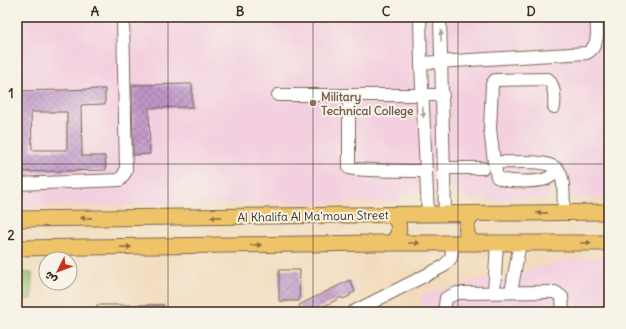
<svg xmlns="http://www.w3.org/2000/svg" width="626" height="329" font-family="Delius,'Playpen Sans Arabic',sans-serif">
<defs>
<pattern id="grass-dots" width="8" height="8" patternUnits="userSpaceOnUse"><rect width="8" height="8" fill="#95c271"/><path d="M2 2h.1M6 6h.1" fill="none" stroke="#7b9e5c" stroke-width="1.8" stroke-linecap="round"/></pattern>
<pattern id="building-cross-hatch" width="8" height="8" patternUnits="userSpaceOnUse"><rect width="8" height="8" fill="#c095c9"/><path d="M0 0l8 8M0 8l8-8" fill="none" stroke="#9d7aa3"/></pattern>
</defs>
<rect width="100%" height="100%" fill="#f7f3e8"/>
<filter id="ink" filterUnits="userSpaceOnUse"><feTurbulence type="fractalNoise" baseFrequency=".025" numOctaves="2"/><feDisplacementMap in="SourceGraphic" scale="8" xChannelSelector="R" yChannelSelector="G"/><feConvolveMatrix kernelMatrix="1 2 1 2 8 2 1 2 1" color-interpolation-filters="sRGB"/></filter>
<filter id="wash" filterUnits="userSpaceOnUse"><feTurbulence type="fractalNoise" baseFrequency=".012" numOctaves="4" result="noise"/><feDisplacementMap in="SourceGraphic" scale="16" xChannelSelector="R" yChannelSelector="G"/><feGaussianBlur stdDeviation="0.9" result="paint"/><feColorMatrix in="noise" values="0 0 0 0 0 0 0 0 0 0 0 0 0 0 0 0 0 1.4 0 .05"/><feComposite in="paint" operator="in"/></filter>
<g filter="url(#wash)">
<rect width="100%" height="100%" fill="#f2dbbc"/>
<g fill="#f3cfdf">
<path d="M 17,17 L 609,17 L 609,199 L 573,199 L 568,189 L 552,189 L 548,199 L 467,200 L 456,192 L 411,192 L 397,202 L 17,207 Z"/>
<path d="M 609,257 L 609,312 L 421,312 L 421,294 L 485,278 L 513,280 L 525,270 L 581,258 Z"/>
</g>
<path fill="url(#grass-dots)" stroke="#687648" d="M 17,272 L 32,273 L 32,299 L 17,299 Z"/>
<g id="blocks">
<g fill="url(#building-cross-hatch)" fill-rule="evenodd">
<path d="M 192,84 L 192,107 L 149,108 L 150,154 L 133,155 L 132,85 Z"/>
<path d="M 105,89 L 105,104 L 81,105 L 82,156 L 105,156 L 106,170 L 17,172 L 17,91 ZM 31,112 L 67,112 L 67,150 L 32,150 Z"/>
<path d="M 279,270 L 300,270 L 299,301 L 279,301 Z"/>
<path d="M 350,280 L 355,292 L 350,294 L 350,296 L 343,299 L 342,297 L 312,312 L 302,312 L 299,305 Z"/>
<rect x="97" y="305" width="67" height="7"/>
</g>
</g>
</g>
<g filter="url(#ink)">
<use href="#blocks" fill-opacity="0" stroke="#7b6855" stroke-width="1"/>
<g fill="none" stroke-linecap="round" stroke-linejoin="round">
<g stroke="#7b6855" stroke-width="14">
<g id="minor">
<path d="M 420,17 L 421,65 L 428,214"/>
<path d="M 440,17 L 445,214"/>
<path d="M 421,63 L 587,53 C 600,45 597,31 596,17"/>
<path d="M 278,95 L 443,95"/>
<path d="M 349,96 L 349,168 C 374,172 400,170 426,171"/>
<path d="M 554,107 C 555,97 555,86 548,79 L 495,80 L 492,84 L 490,129 L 494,162 C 511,164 555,156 561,175 C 565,186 563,201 564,212"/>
<path d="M 494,162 L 497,177 C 504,183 538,182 546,179 C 551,177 555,173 558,169"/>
<path d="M 445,168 L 483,168"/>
<path d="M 17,184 L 120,180 L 126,171 L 123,17"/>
<path d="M 494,292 L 497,243"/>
<path d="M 511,292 L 520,243"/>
<path d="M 353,312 L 444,266 L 451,258 L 453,243"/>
<path d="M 444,312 L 446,298 L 457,293 L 550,292 L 555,292 L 562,297 L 563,312"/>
</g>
</g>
<g stroke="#7b6855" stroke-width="17">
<g id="major">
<path d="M 17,219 L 609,212"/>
<path d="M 390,243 C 401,237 402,223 391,215"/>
<path d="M 473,243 C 464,234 464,222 475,214"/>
<path d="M 17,248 L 378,243 L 609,243"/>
</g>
</g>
<use href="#minor" stroke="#fff" stroke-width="12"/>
<use href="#major" stroke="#efc469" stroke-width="15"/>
</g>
<defs><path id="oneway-solid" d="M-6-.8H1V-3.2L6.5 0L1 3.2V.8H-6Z"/></defs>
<g fill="#a79f9a">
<use href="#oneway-solid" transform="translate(441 36) rotate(-92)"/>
<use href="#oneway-solid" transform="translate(423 112) rotate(87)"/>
</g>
<g fill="#8c6f40">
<use href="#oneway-solid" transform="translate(542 213) rotate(179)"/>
<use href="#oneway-solid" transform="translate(216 217) rotate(179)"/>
<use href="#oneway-solid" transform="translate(86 218) rotate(179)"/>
<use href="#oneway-solid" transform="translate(414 243)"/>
<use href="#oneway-solid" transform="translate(586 243)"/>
<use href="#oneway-solid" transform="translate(256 245) rotate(-1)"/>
<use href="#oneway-solid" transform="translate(126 247) rotate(-1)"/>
</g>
</g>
<path fill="none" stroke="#3b2a1e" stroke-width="1" stroke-opacity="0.55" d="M 168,17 L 168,312M 313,17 L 313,312M 458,17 L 458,312M 17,164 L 609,164"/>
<circle fill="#8d6e63" stroke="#f7f3e8" stroke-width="1.5" cx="313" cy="103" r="4"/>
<g text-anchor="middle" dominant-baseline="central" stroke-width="4" stroke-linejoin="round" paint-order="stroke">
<g font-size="12" font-weight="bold" fill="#785e54" stroke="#f7f3e8" text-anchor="start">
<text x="321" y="96">Military<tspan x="321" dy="14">Technical College</tspan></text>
</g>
<g font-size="12" fill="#3b2a1e" stroke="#f7f3e8">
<text transform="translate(313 216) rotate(-1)">Al Khalifa Al Ma'moun Street</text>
</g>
</g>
<rect width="626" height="329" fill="none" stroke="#f7f3e8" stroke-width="44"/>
<g transform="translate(58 271) rotate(228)"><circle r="19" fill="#f7f3e8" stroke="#aca397"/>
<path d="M0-3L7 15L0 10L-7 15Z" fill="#c8321e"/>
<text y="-6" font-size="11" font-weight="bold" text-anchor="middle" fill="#3b2a1e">ش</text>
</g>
<rect x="22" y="22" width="582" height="285" fill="none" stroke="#3b2a1e" stroke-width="1.5"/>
<g font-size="13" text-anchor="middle" font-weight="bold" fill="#3b2a1e">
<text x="95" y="16">A</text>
<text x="240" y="16">B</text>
<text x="386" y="16">C</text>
<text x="531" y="16">D</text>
<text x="11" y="98">1</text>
<text x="11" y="240">2</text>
</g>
</svg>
